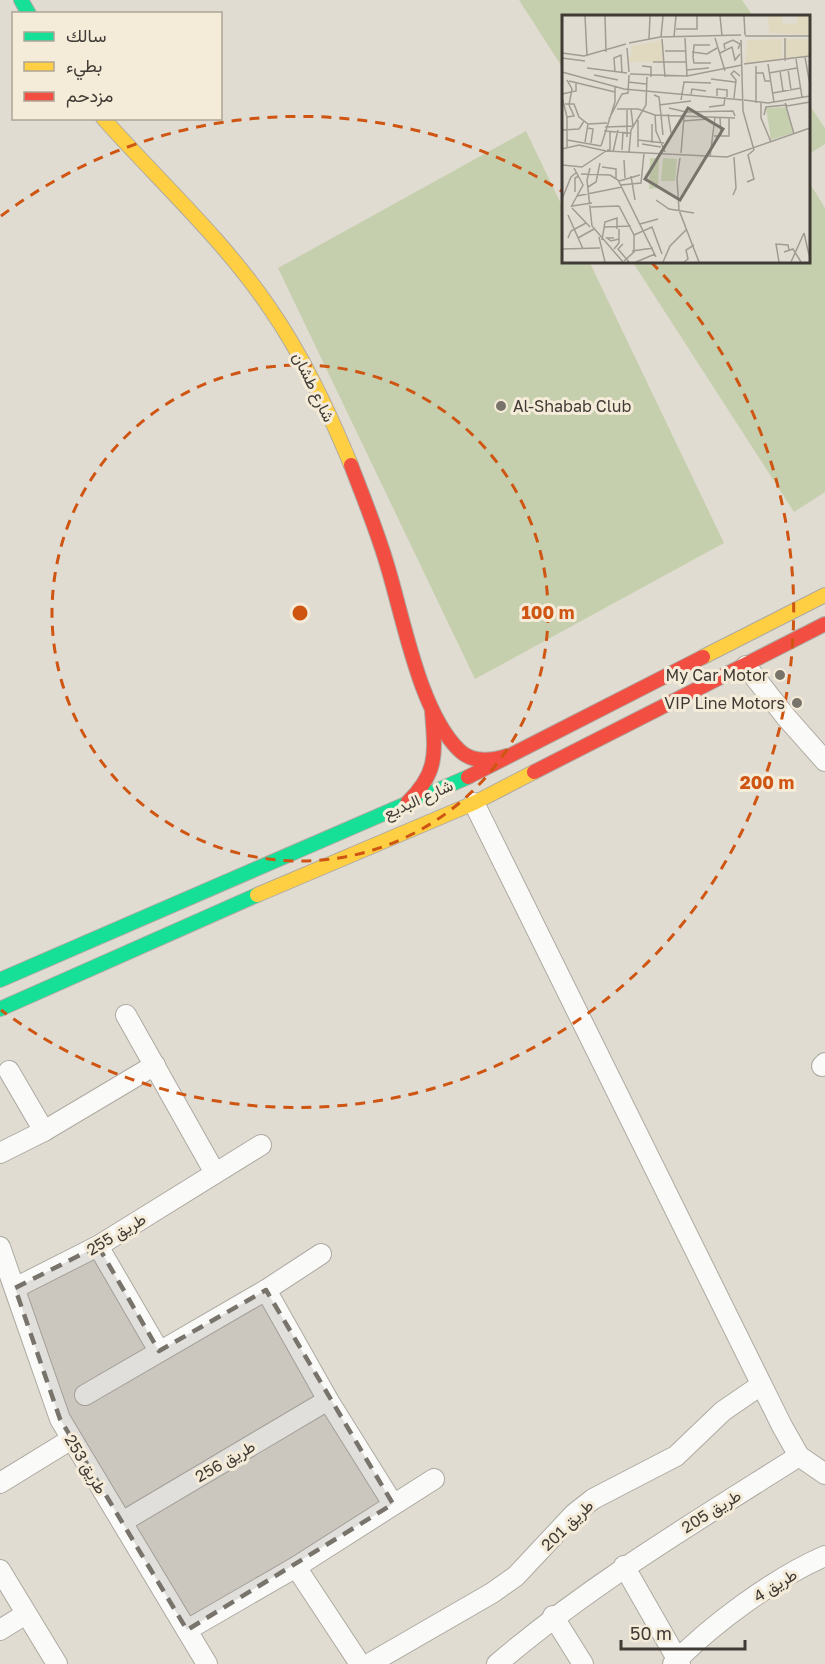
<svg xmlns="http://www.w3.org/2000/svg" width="825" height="1664" font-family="'Golos Text',Vazirmatn,sans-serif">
<rect width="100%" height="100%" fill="#e1dcd2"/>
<g fill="#c6cfad">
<path d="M 519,0 L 742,0 L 753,16 L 564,16 L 564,70 Z"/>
<path d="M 808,103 L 825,128 L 825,144 L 809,154 Z"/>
<path d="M 526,131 L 564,210 L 564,261 L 589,261 L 724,543 L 475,679 L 278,268 Z"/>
<path d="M 809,182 L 825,208 L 825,492 L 794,512 L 632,261 L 808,261 Z"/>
</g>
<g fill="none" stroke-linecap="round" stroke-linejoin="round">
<g stroke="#aeaaa2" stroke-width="22">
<g id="street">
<path d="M 746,666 L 786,717 L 825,761"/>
<path d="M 474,803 L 782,1426 L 799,1456 L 825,1474"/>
<path d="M 126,1015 L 215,1173"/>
<path d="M 822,1066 L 825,1063"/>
<path d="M 9,1071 L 44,1131"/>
<path d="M 0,1153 L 44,1131 L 155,1065"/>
<path d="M 98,1246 L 159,1351"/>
<path d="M 0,1247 L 60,1419 L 207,1664"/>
<path d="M 15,1288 L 98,1246 L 261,1145"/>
<path d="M 266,1290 L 328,1400 L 393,1504"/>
<path d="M 85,1395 L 266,1290 L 321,1254"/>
<path d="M 0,1483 L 70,1440"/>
<path d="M 122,1522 L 328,1400"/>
<path d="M 624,1566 L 680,1664"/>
<path d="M 296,1567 L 360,1664"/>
<path d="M 0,1570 L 57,1664"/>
<path d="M 553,1616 L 583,1664"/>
<path d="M 0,1630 L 26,1614"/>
<path d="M 187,1630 L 296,1567 L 434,1479"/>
<path d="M 369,1664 L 492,1593 L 516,1576 L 574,1514 L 593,1499 L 676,1456 L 723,1411 L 761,1385"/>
<path d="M 497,1664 C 591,1584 695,1522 799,1456"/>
<path d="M 673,1664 C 711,1625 774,1578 825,1556"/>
</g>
</g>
<g stroke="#aeaaa2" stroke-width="16">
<g id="fast">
<path d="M 21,0 L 29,14"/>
<path d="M 0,980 L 468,777"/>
<path d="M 0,1009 L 257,895"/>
</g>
</g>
<g stroke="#aeaaa2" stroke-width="16">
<g id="slow">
<path d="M 103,118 C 158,180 222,238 269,307 C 303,356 328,410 351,465"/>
<path d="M 703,657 L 825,595"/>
<path d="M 257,895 L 474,803 L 534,772"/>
</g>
</g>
<g stroke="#aeaaa2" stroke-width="16">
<g id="jam">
<path d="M 351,465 C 364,499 378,533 388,568 C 404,621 420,712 459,750 C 472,763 491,761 507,756"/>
<path d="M 534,772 L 825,624"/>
<path d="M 468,777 L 703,657"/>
<path d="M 407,803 C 439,772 435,753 432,711"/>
</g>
</g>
<use href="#street" stroke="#fafaf8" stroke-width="20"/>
<use href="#fast" stroke="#16e098" stroke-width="14"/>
<use href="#slow" stroke="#ffcf43" stroke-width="14"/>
<use href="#jam" stroke="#f24e42" stroke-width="14"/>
</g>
<path fill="#78746c" fill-opacity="0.2" stroke="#78746c" stroke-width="4.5" stroke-dasharray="12 8" stroke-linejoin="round" d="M 98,1246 L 159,1351 L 266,1290 L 393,1504 L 187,1630 L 60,1419 L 15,1288 Z"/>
<g fill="none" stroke="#cf5512" stroke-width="3" stroke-dasharray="10 8">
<circle cx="300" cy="613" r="248"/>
<path d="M1 216A497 497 0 0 1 563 192M651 262A497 497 0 0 1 1 1010"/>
</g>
<g fill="#78746c" stroke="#f5ebd9" stroke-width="2">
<circle cx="501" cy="406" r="6"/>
<circle cx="780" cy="675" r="6"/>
<circle cx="797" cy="703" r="6"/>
</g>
<g text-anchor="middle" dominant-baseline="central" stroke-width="6" stroke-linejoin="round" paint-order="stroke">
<g font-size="16" fill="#403c35" stroke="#f5ebd9">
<text transform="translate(314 387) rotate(64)">شارع طشان</text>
<text transform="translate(418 799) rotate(-24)">شارع البديع</text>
<text transform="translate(116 1234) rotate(-31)">طريق 255</text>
<text transform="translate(225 1461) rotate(-30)">طريق 256</text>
<text transform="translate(86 1464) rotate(59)">طريق 253</text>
<text transform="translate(711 1511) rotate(-32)">طريق 205</text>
<text transform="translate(567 1525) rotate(-44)">طريق 201</text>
<text transform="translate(775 1585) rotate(-32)">طريق 4</text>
</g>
<g font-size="16" fill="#403c35" stroke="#f5ebd9" text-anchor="end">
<text x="513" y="406" text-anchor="start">Al-Shabab Club</text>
<text x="768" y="675">My Car Motor</text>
<text x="785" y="703">VIP Line Motors</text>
</g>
</g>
<g transform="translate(562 15)">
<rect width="248" height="248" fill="#e1dcd2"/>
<path d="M 224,92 L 231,118 L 209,125 L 204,93 Z" fill="#c6cfad"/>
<path d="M 206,1 L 220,1 L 221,9 L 235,8 L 235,1 L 247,1 L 247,20 L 207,18 ZM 220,24 L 220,45 L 183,49 L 185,25 ZM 223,24 L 247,24 L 247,41 L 224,45 ZM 100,25 L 102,47 L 67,47 L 70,31 Z" fill="#e0d8bf"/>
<path d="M 88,143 L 97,143 L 96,173 L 87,174 ZM 101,143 L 115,144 L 113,166 L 99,166 Z" fill="#c6cfad"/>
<path fill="none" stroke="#a19c93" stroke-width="1.5" d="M 23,1 L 25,41M 43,1 L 44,37M 158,1 L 160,21M 182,1 L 183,20M 114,14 L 135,14 L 135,1M 183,21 L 248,21M 99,22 L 101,1M 112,22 L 114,1M 123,23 L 125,61M 153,23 L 163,56M 223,23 L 223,46M 87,24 L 88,1M 100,24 L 103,62M 179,25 L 181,96 L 192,135M 67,28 L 98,22 L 179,20M 148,30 L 132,30 L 131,42 L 132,48 L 149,48M 65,33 L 67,57M 163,34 L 162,29 L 171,25 L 178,29 L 176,34M 103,36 L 124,36M 130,37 L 145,39 L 155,33M 0,38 L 22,41 L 64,29M 158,38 L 170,32 L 173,45 L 178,39M 243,42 L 248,70M 0,43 L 23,46M 234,44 L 240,82M 91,47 L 125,47M 182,49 L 248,41M 206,49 L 212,87M 80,51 L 89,52 L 89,62M 194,51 L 194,88M 25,53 L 65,58M 226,54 L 229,75M 124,55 L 147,53M 218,56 L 221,76M 0,57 L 62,74 L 181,85M 53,57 L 52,43 L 59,40 L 60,58M 194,58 L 201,58 L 203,66 L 209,66M 207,58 L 235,53M 68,59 L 125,61 L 180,50M 32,60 L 56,65M 149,64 L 173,67M 5,65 L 10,74 L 7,90M 7,66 L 53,77M 66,67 L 84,69M 211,78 L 239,73M 0,79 L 14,76 L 14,68M 129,79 L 130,74 L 144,76M 92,80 L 97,82 L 99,100M 155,81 L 155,74 L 165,75 L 165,82M 0,82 L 5,102 L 5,132M 172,83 L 174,65 L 169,59 L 172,56 L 178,61M 119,85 L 122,67 L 149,68M 182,85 L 206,88 L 248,81M 199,88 L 199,103 L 209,127M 223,88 L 225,91 L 248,87M 3,89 L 12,89 L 17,102 L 26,109 L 45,108M 97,90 L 129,86M 224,91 L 232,119M 147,92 L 162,90 L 163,82M 107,93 L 124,97 L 171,96 L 173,101M 55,94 L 76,94 L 93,100 L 173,103M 106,99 L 109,118M 93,100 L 94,116 L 103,137M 99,100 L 101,120M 202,100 L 204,92 L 224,90M 5,102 L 12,101 L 7,90M 158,103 L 159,121M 47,104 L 60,79 L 66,78 L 67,60M 121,106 L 146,104M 43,112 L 71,111 L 69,94M 26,113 L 31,114 L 29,128M 0,115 L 17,114 L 22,106M 42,116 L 68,118M 152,121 L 167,121 L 167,103M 65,122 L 65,95M 5,125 L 39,131M 76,125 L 102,128M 23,127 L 26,109M 90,128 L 90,109M 80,129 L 99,132M 39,131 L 53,87 L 53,72M 76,132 L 76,105M 0,134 L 17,130 L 44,136 L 165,142 L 248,113M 45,135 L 48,135 L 48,117M 60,135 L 61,117M 51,137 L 56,115M 67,137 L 69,115 L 84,90 L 85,62M 119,138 L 122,102M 148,142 L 153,102M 118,143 L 115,163 L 117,195 L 137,247M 62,145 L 63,163M 0,150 L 20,152 L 44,136M 40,152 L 54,154 L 54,163M 28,153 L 25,165 L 30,211M 19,159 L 48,160 L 56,165 L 94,242M 69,161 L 73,185M 57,166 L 78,160M 185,167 L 192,164 L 186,140 L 192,135M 59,170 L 79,168 L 82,138M 26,172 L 34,167 L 38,148M 13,177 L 13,163 L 17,161M 171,180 L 174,173 L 172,142M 15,181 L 60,172M 0,184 L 9,162 L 15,157M 94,185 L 107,194 L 132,198M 10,191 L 30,188M 57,191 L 72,220 L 72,237 L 62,246M 9,192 L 21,170 L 12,153M 29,192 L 57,191M 10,193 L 28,212M 6,200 L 21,234M 78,209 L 96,204M 30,211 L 61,247M 42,212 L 69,211M 242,218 L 247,240M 72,220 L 90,212 L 100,239M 37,222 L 43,247M 6,223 L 9,216 L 24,208M 16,223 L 32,214M 52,223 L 45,223 L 49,226 L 57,224M 40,225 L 43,207 L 55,203 L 55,214M 61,229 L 56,234 L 67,247M 0,234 L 38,233M 52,234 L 57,228 L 57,214M 70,236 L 91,233M 222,237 L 231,234 L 239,247M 74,247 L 93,239M 101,247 L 108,231 L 124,215M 122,247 L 126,244 L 124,235 L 132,230M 217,247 L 214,229 L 226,230 L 227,235M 229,247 L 242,218"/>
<path fill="#78746c" fill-opacity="0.15" stroke="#78746c" stroke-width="3" d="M 126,93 L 161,114 L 118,185 L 83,164 Z"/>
<rect width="248" height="248" fill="none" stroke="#403c35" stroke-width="3"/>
</g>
<circle cx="300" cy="613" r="9" fill="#cf5512" stroke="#f5ebd9" stroke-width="3"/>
<g font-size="18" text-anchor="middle" font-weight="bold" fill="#cf5512" stroke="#f5ebd9" stroke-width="6" stroke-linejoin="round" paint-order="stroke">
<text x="548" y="619">100 m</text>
<text x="767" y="789">200 m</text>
</g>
<rect x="12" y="12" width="210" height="108" fill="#f5ebd9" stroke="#ada597" stroke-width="1.5"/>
<rect x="24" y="32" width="30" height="9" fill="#16e098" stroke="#ada597" stroke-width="1.5"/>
<text x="66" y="42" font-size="18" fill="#403c35">سالك</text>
<rect x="24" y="62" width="30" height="9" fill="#ffcf43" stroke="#ada597" stroke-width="1.5"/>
<text x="66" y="72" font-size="18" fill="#403c35">بطيء</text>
<rect x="24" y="92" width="30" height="9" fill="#f24e42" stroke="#ada597" stroke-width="1.5"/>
<text x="66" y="102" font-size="18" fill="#403c35">مزدحم</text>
<path d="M621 1640v9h124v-9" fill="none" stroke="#403c35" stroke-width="3"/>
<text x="630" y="1640" font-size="18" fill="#403c35" stroke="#f5ebd9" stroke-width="4.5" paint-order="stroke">50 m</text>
</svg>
